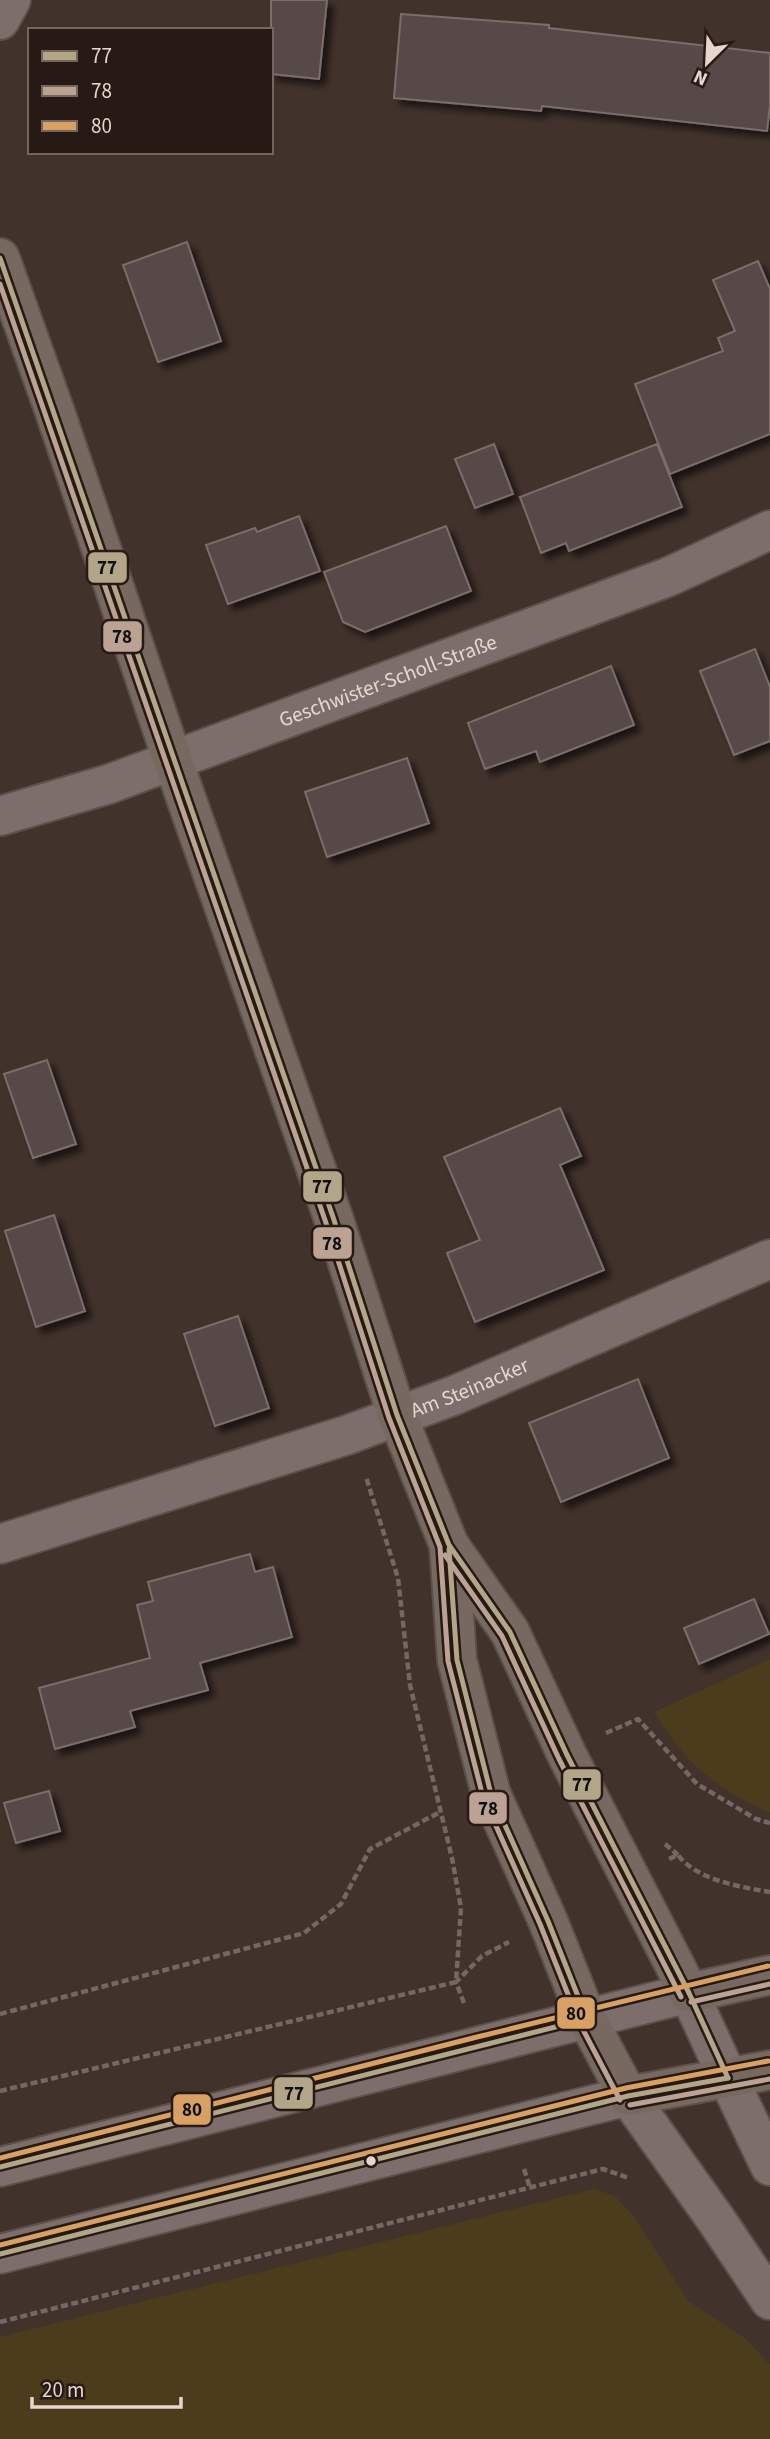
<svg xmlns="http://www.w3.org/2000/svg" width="770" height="2439" font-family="'Source Sans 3',sans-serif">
<defs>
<filter id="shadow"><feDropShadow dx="6" dy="6" stdDeviation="3.5" flood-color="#0009"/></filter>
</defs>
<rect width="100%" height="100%" fill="#42322c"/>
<g fill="#4b3d1b">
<path d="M 770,1659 L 770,1813 C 715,1788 686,1764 654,1712 Z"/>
<path d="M 594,2189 L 615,2196 L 633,2215 L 688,2301 L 746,2339 L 770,2365 L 770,2439 L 0,2439 L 0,2337 Z"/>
</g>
<g fill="#564946" stroke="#7b6d6b" stroke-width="2" filter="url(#shadow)">
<path d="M 271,0 L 327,0 L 319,79 L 271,74 Z"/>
<path d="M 401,14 L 549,25 L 549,28 L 770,53 L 770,105 L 767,131 L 542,106 L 541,111 L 394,98 Z"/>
<path d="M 187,242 L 221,341 L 158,362 L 123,265 Z"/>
<path d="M 758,261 L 770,289 L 770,434 L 670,474 L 635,384 L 723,351 L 718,338 L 735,331 L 713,280 Z"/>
<path d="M 494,444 L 513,494 L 475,508 L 455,459 Z"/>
<path d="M 657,444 L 682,507 L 569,551 L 566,543 L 541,553 L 520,497 Z"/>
<path d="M 299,516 L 320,571 L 228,604 L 206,545 L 255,528 L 257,532 Z"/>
<path d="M 446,526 L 471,591 L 365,632 L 343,622 L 324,572 Z"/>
<path d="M 755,649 L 770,687 L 770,741 L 734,755 L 700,671 Z"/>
<path d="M 611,666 L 634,725 L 540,762 L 536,751 L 485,769 L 468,723 Z"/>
<path d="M 407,758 L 429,823 L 327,857 L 305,792 Z"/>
<path d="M 47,1060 L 76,1144 L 33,1158 L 4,1074 Z"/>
<path d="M 560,1108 L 581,1156 L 560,1165 L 604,1270 L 475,1322 L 447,1253 L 480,1240 L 444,1157 Z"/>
<path d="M 54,1215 L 85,1311 L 36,1327 L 5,1231 Z"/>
<path d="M 238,1316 L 269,1408 L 215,1426 L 184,1334 Z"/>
<path d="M 638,1379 L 669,1458 L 561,1502 L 529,1423 Z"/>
<path d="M 250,1554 L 255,1572 L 273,1567 L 292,1637 L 200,1663 L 208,1690 L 130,1711 L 135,1727 L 55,1749 L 39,1688 L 150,1658 L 137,1605 L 153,1601 L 148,1582 Z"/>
<path d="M 754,1599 L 769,1634 L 699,1664 L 684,1628 Z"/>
<path d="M 49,1791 L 60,1831 L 16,1843 L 4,1803 Z"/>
</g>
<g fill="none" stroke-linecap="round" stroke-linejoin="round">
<g stroke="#5e4f4a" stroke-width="42">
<g id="minor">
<path id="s1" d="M 0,816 L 109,784 L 668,577 L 770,530"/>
<path id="s2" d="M 0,1544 L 347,1435 L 455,1395 L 770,1259"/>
<path d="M 728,2078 L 770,2166"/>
<path d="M 628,2096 L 717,2221 L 770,2300"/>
</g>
</g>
<g stroke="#5e4f4a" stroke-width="42">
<path id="tertiary" d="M 0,20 L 11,0"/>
</g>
<g stroke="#5e4f4a" stroke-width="42">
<g id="secondary">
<path d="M 0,2167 L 689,1993 L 728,2078"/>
<path d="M 0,2254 L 628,2096"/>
</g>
</g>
<g stroke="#5e4f4a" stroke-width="42">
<g id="primary">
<path d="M 0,258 L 55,412 L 173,761 L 333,1217 L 397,1415 L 449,1545 L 510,1632 L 567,1755 L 689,1993 L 770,1975"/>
<path d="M 449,1545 L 457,1660 L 491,1794 L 548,1921 L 587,2019 L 628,2096 L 770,2070"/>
</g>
</g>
<g stroke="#746864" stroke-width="4.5" stroke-dasharray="7 3.5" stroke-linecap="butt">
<path d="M 606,1733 L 638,1719 L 697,1784 L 756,1819 L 770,1823"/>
<path d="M 665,1844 L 678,1855"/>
<path d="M 669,1859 L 678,1855 C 697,1880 740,1887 770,1892"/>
<path d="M 464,2003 L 456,1982 L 482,1956 L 509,1942"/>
<path d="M 0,2014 L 304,1933 L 341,1904 L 370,1849 L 440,1812"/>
<path d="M 0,2091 L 456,1982 L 461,1908 L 452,1858 L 410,1685 L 398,1578 L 366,1477"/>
<path d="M 524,2169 L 530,2188"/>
<path d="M 0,2322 L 603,2169 L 629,2178"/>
</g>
<use href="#minor" stroke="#7c6f6b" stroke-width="38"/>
<use href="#tertiary" stroke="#7c6f6b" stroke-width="38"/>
<use href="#secondary" stroke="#7c6f6b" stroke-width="38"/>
<use href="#primary" stroke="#786960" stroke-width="38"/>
<g stroke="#271a15" stroke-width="10">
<g id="bus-1">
<path d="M 0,258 L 333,1217 L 397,1415 L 449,1545 L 510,1632 L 567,1755 L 689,1993 L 728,2078"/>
<path d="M 449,1549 L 457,1660 L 491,1794 L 548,1921 L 587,2019"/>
<path d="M 0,2167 L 587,2019"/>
<path d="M 0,2254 L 628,2096 L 728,2078"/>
</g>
</g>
<g stroke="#271a15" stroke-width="10">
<g id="bus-2">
<path d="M 0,284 L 325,1220 L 389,1418 L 440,1547 L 448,1661 L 483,1797 L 540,1924 L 579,2022 L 620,2100"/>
<path d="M 445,1555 L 502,1636 L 559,1759 L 681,1997"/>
<path d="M 691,2002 L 770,1984"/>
<path d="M 630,2105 L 770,2079"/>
</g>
</g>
<g stroke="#271a15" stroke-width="10">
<g id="bus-3">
<path d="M 0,2158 L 477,2037 L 768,1966"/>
<path d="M 0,2245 L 626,2088 L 768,2061"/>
</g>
</g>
<use href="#bus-1" stroke="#b3a588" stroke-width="5"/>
<use href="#bus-2" stroke="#bba293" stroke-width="5"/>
<use href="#bus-3" stroke="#d9a063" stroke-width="5"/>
</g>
<circle fill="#e8d5cf" stroke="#271a15" stroke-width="2.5" cx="371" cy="2161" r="6"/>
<g text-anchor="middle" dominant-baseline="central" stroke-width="7" stroke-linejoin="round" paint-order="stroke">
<g font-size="21" fill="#e8d5cf" stroke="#271a15">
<text stroke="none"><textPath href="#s1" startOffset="411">Geschwister-Scholl-Straße</textPath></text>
<text stroke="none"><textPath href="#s2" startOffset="495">Am Steinacker</textPath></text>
</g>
</g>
<g stroke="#271a15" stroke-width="2.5">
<rect x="87" y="551" width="41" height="33" rx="7" fill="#b3a588"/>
<rect x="102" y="620" width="41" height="33" rx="7" fill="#bba293"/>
<rect x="302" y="1170" width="41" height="33" rx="7" fill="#b3a588"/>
<rect x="312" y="1226" width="41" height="34" rx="7" fill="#bba293"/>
<rect x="562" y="1768" width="40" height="33" rx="7" fill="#b3a588"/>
<rect x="468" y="1791" width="40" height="34" rx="7" fill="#bba293"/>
<rect x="556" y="1996" width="40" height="34" rx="7" fill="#d9a063"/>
<rect x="273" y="2076" width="41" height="34" rx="7" fill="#b3a588"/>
<rect x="172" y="2093" width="40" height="33" rx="7" fill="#d9a063"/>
</g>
<g font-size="19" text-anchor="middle" font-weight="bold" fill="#111">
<text x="107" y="574">77</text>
<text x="122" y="643">78</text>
<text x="322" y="1193">77</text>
<text x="332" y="1250">78</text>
<text x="582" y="1791">77</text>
<text x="488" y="1815">78</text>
<text x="576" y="2020">80</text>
<text x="294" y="2100">77</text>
<text x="192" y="2116">80</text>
</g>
<rect x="28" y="28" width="245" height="126" fill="#271a15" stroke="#74655f" stroke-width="2"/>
<rect x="42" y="51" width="35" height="10" fill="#b3a588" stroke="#74655f" stroke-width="2"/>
<text x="91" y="63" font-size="21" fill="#e8d5cf">77</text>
<rect x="42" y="86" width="35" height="10" fill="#bba293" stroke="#74655f" stroke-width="2"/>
<text x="91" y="98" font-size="21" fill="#e8d5cf">78</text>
<rect x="42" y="121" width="35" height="10" fill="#d9a063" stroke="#74655f" stroke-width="2"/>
<text x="91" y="133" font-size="21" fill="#e8d5cf">80</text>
<g transform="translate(707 63) rotate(204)" stroke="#271a15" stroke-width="5" paint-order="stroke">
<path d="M0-5L12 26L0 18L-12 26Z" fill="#e8d5cf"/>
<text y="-10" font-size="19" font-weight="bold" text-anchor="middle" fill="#e8d5cf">N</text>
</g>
<path d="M32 2397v10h149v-10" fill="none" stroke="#e8d5cf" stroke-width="3.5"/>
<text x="42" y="2397" font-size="21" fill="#e8d5cf" stroke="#271a15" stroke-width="5" paint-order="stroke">20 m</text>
</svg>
